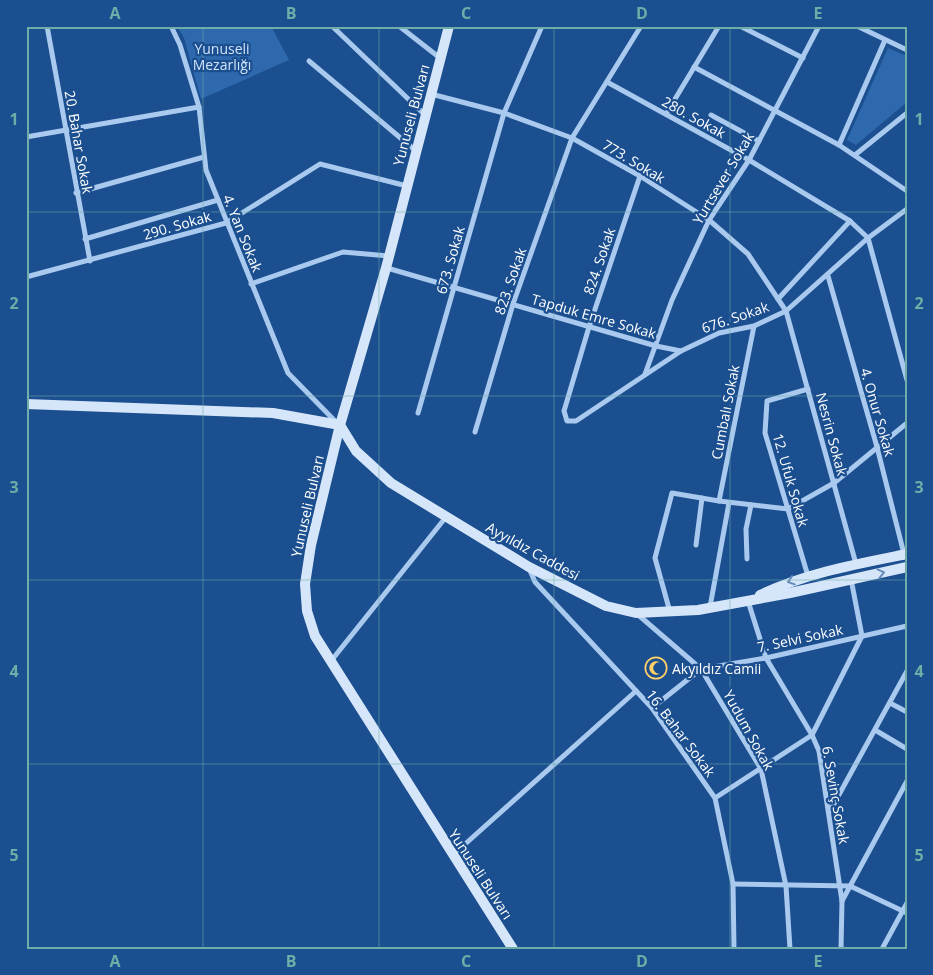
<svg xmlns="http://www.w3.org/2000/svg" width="933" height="975" font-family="'Open Sans',sans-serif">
<rect width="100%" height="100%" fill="#1b4f8f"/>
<g fill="#2e69ad">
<path d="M 177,26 L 271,26 L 289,60 L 201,99 L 184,38 Z"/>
<path d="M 888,48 L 907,56 L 907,102 L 856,145 L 847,140 Z"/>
</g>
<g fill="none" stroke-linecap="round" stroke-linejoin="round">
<g stroke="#a9c9ee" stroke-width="5">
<path d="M 47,26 L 90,261"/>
<path d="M 171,26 L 180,45 L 199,107 L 206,170 L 288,373 L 336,422"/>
<path d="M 332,26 L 425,115"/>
<path d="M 399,26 L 440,58"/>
<path d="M 740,26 L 803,58"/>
<path d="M 857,26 L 907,50"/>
<path d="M 309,61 L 416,151"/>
<path d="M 694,67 L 839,145 L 907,191"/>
<path d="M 607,82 L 749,160 L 850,221 L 868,238 L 907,380"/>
<path d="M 431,94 L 504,113 L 572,138 L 640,176 L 709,220 L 748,254 L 786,311 L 856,564"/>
<path d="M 666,114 L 719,26"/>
<path d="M 711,115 L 759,141"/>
<path d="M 26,137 L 199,107"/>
<path d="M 839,145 L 885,40"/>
<path d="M 855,155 L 907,113"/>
<path d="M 640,176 L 589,327 L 564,411 L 567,421 L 576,421 L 681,351 L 719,333 L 754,326 L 786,311 L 868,238 L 907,209"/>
<path d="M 76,193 L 204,157"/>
<path d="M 85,239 L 218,200"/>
<path d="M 387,268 L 656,346 L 681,351"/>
<path d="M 828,276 L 877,447 L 904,554"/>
<path d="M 26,277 L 226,223 L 320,164 L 407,186"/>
<path d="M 251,284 L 343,252 L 389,256"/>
<path d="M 778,299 L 850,221"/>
<path d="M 645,374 L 672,300 L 709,220 L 749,160 L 819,26"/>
<path d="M 418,413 L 504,113 L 542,26"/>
<path d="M 475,432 L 513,304 L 572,138 L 641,26"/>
<path d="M 719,501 L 754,326"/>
<path d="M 696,545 L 702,498"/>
<path d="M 747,559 L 746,529 L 751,505"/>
<path d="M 529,568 L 535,582 L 652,708 L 715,798 L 733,884 L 734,949"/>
<path d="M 808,576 L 765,433 L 767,401 L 808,389"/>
<path d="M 748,601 L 766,658 L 812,735 L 819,751 L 842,901 L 841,949"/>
<path d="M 710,607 L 729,503"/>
<path d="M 670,612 L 655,558 L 672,493 L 719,501 L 788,509 L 834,483 L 907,423"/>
<path d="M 636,613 L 701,669 L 761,769 L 786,886 L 790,949"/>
<path d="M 331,661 L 446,517"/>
<path d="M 890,703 L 907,712"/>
<path d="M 652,708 L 701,669 L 766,658 L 907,626"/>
<path d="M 875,730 L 907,749"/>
<path d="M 715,798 L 812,735 L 862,636 L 851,579"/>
<path d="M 830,811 L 907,671"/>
<path d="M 454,854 L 636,691"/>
<path d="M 733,884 L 850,886 L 907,913"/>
<path d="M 842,901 L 907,781"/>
<path d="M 882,949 L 907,903"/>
</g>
<g stroke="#d6e6fa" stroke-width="10">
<path d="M 449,26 L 386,268 L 340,425 L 311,545 L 305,584 L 307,611 L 315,636 L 513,949"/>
<path d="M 26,404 L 273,413 L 340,425 L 356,451 L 391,483 L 529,567 L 606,606 L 636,613 L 698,610 L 790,593 L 907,567"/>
<path d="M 760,595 C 806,573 857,564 907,554"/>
</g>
</g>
<defs><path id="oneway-chevron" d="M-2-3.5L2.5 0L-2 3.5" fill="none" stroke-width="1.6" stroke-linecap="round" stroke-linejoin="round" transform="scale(1.25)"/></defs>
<g stroke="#668bba">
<use href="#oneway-chevron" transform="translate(881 573) rotate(-13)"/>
<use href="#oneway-chevron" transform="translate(791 581) rotate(162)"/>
</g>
<path fill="none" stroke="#6fada8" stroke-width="1" stroke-opacity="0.55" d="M 203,26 L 203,949M 379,26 L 379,949M 554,26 L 554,949M 730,26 L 730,949M 26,212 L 907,212M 26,396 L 907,396M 26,580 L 907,580M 26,764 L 907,764"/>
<defs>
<g id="mosque-ring" transform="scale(1.125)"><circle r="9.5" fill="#1b4f8f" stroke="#ffd166" stroke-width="1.5"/><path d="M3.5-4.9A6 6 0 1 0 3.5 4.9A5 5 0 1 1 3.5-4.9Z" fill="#ffd166"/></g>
</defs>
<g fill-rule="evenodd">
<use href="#mosque-ring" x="656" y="668"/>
</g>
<g text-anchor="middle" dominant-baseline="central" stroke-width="4.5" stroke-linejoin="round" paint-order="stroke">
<g font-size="14" fill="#cfe3fa" stroke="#1b4f8f">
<text x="222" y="48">Yunuseli<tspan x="222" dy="16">Mezarlığı</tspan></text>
</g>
<g font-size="14" fill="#fff" stroke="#1b4f8f">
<text transform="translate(411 115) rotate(-75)">Yunuseli Bulvarı</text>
<text transform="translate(694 117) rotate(29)">280. Sokak</text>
<text transform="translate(79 142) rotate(80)">20. Bahar Sokak</text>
<text transform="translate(634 161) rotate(31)">773. Sokak</text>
<text transform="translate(723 178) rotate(-59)">Yurtsever Sokak</text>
<text transform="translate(177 225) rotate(-16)">290. Sokak</text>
<text transform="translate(243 233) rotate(68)">4. Yan Sokak</text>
<text transform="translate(450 260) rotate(-74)">673. Sokak</text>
<text transform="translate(599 261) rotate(-71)">824. Sokak</text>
<text transform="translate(510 281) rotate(-71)">823. Sokak</text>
<text transform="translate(594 316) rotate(16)">Tapduk Emre Sokak</text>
<text transform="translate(735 317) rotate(-19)">676. Sokak</text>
<text transform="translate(725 412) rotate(-79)">Cumbalı Sokak</text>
<text transform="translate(878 412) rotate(74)">4. Onur Sokak</text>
<text transform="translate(832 434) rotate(75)">Nesrin Sokak</text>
<text transform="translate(791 480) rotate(74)">12. Ufuk Sokak</text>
<text transform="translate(307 506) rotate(-77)">Yunuseli Bulvarı</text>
<text transform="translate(533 551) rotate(29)">Ayyıldız Caddesi</text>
<text transform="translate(800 638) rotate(-12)">7. Selvi Sokak</text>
<text transform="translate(749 730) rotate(61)">Yudum Sokak</text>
<text transform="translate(681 733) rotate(53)">16. Bahar Sokak</text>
<text transform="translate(836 795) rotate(80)">6. Sevinç Sokak</text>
<text transform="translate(481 874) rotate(57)">Yunuseli Bulvarı</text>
</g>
<g font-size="14" fill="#fff" stroke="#1b4f8f" text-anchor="start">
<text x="672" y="668">Akyıldız Camii</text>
</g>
</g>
<rect width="933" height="975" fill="none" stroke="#1b4f8f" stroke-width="55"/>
<rect x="28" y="28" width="878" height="920" fill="none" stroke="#6fada8" stroke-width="2"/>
<g font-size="16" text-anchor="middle" font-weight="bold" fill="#6fada8">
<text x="115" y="19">A</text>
<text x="291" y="19">B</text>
<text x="466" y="19">C</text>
<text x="642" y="19">D</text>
<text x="818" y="19">E</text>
<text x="14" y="125">1</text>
<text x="919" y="125">1</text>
<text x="14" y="309">2</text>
<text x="919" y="309">2</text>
<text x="14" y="493">3</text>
<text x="919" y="493">3</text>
<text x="14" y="677">4</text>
<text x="919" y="677">4</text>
<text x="14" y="861">5</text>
<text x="919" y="861">5</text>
<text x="115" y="967">A</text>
<text x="291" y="967">B</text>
<text x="466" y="967">C</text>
<text x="642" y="967">D</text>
<text x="818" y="967">E</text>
</g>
</svg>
